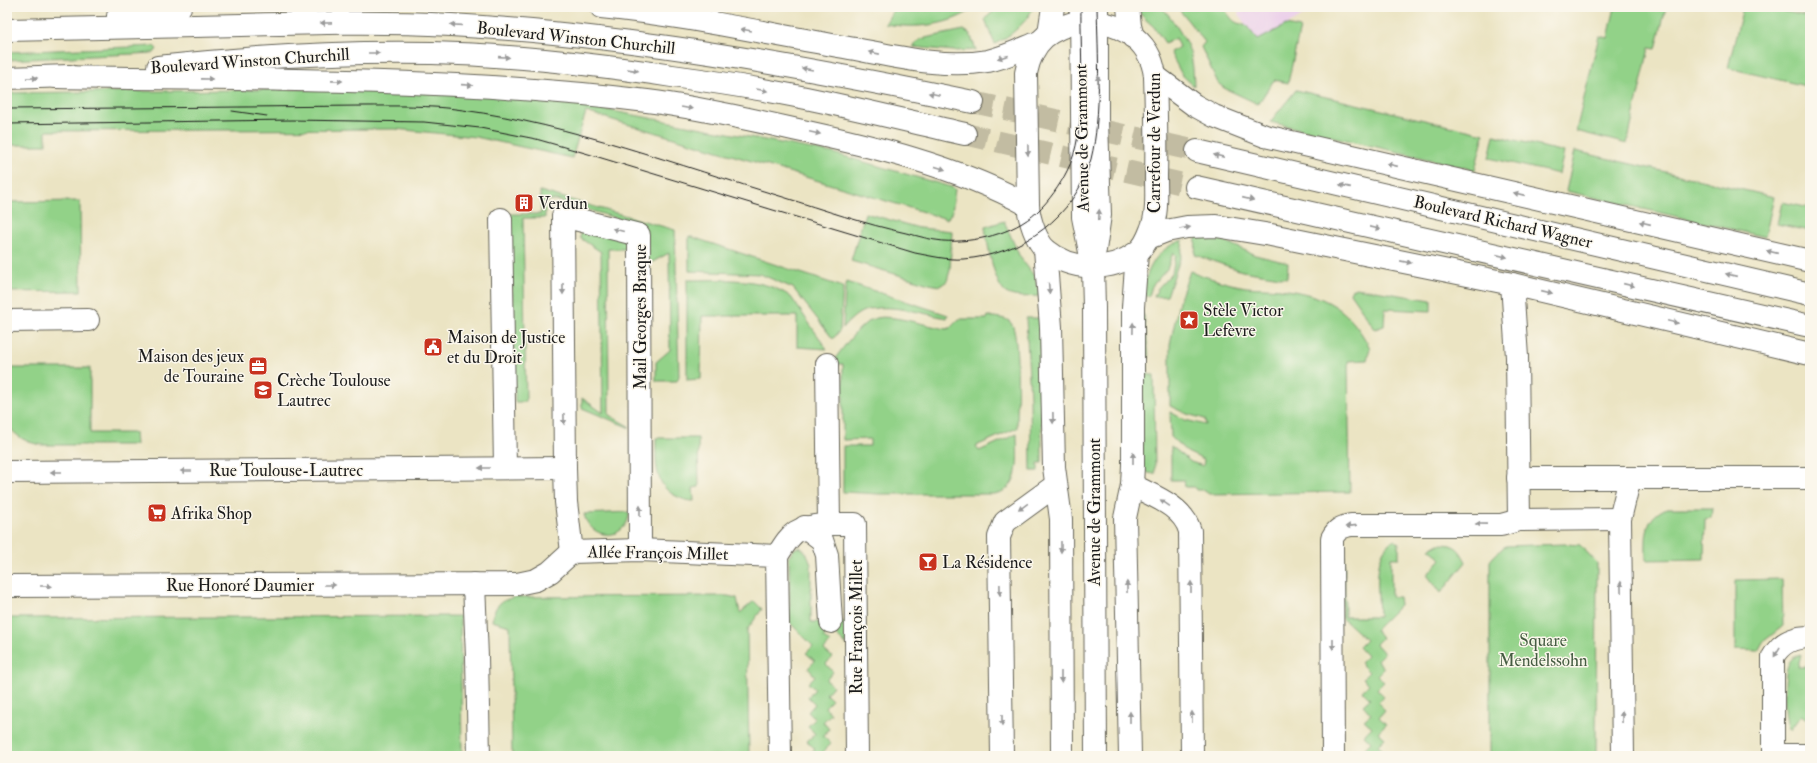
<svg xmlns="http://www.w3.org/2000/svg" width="1817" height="763" font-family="'IM FELL Double Pica',serif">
<rect width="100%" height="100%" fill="#fbf7ec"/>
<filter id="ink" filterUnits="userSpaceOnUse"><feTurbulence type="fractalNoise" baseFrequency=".025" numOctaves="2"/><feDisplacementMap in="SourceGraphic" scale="8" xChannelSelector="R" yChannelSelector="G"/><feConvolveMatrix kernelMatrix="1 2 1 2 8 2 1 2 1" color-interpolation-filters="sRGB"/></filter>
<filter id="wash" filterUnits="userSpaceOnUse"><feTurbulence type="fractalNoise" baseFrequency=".012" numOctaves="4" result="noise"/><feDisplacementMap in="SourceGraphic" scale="16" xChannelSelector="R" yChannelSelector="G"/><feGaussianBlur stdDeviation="0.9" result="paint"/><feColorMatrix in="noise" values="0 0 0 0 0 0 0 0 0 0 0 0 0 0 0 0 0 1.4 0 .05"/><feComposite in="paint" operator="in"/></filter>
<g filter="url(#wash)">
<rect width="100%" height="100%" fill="#ebe4c3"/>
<path fill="#ecd1ea" d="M 1240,7 L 1319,7 L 1258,41 L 1238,14 Z"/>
<g fill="#92d288" stroke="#577752">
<path d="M 895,7 L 976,7 C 950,26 916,29 885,24 Z"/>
<path d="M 1001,7 L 1034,7 C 1023,26 1014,33 995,44 C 991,35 988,29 985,19 L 996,9 L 997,10 Z"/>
<path d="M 1137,7 L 1161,7 C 1168,13 1172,20 1177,27 C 1192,50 1193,59 1194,86 L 1182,75 L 1170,52 L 1180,47 L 1176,38 L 1165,43 L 1154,27 L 1141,15 Z"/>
<path d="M 1177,7 L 1223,7 C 1230,16 1233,25 1245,24 L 1258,40 L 1286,25 L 1300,28 L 1288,83 L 1274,80 L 1258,104 L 1224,88 L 1218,83 L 1201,47 L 1205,42 Z"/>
<path d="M 1615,7 L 1666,7 L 1656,49 L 1649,48 L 1627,144 L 1576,131 L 1599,36 L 1608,38 Z"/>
<path d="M 1743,7 L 1765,7 L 1810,17 L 1810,87 L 1728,68 Z"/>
<path d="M 964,30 L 970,34 L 976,50 L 954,51 L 913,47 L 920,39 Z"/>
<path d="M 154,46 L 157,49 L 154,53 L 7,60 L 7,52 Z"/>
<path d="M 402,88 L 550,99 L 833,153 L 951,187 L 955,189 L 952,213 L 947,219 L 586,112 L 572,158 L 476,137 L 395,129 L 46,131 L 46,145 L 7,145 L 7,93 Z"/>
<path d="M 1296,90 L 1484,134 L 1475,170 L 1270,122 Z"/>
<path d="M 1494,135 L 1564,152 L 1559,174 L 1489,158 Z"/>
<path d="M 1575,151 L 1774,197 L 1765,237 L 1566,191 Z"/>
<path d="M 540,191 L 675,230 L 679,376 L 677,381 L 656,381 L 656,362 L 670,350 L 669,253 L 647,265 L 642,226 L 556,200 L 549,200 L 545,205 L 545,218 L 523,218 L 526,402 L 515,402 L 510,214 L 541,214 Z"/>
<path d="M 80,201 L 81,291 L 8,292 L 7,211 L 8,211 L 9,202 Z"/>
<path d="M 1782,202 L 1810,208 L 1810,231 L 1777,224 Z"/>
<path d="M 865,213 L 919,228 L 952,231 L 950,270 L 947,281 L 940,286 L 929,284 L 851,261 Z"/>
<path d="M 1004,221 L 1020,257 L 1035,277 L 1040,296 C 1030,296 1016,299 1006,293 C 994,285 987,241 985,227 Z"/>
<path d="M 582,228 L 628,239 L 629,249 L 608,249 L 609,415 L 630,427 L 630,428 L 582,408 L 582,398 L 603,413 L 601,252 L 580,238 Z"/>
<path d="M 689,236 L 843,287 L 840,330 L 833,339 L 793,288 L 760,274 L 689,271 Z"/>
<path d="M 1206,237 L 1220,239 L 1255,255 L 1288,263 L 1287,278 L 1242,271 L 1195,255 L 1196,238 Z"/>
<path d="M 1183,240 L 1181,256 L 1167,296 L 1154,297 L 1158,288 L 1172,273 L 1176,255 L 1173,253 L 1167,269 L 1152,286 L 1149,296 L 1141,296 C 1147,270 1155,249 1183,240 Z"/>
<path d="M 1190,271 C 1209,278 1227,284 1246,287 C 1258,288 1269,288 1280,289 C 1326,295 1348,307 1370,348 L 1367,360 L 1348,361 L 1350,492 L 1209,494 L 1203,490 L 1196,490 L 1194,487 L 1185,487 L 1184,480 L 1171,480 L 1171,446 L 1191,462 L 1203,466 L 1204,460 L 1187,452 L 1171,437 L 1170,412 L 1185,420 L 1206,425 L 1205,419 L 1187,414 L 1170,406 L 1170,345 L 1179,302 Z"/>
<path d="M 687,280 C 721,280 762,276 791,297 L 827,349 L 797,347 L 797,316 L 702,316 L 701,379 L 687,380 Z"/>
<path d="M 847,282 L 948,315 L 947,318 C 924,314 886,302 864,311 C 856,314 849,321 843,328 L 845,290 Z"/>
<path d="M 1356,288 L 1431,300 L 1431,311 L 1385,309 L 1384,326 L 1375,329 L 1350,293 L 1351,290 Z"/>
<path d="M 1141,315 L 1144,315 L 1149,358 L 1147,359 L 1148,375 L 1154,375 L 1155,474 L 1148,473 L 1143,468 Z"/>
<path d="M 988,316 C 995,318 1007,317 1011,323 C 1020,333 1017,411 1017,428 L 976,446 L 979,451 L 1017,434 C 1017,455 1023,491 993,494 L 879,494 L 843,492 L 843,446 L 870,446 L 870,439 L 843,440 L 843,364 L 831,364 C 841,351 860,322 876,318 C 892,314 928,326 946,329 L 950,328 L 959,319 L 987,319 Z"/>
<path d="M 1026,318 L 1041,318 L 1042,463 L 1038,463 L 1038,471 L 1031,471 L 1030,398 Z"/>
<path d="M 7,368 L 90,368 L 90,433 L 135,433 L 136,445 L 42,445 C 27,443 16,437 7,424 Z"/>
<path d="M 656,438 L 698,438 L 699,487 L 693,488 L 694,501 C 687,501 682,499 676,496 C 653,485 656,459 656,438 Z"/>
<path d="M 1667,508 L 1712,508 L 1711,518 L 1705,519 L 1704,559 L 1646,560 C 1646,537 1643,518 1667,508 Z"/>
<path d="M 630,512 C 629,516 628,521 626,524 C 614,543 588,534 584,514 Z"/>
<path d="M 1344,538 L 1345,617 L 1379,617 C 1379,595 1371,552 1394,540 L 1399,543 L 1399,558 L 1391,558 L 1391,597 L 1399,597 L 1400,605 L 1375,630 L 1382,638 L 1376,644 L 1384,653 L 1377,660 L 1384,668 L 1377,675 L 1384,682 L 1377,689 L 1384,696 L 1378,703 L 1385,710 L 1379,717 L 1386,724 L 1378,732 L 1385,738 L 1378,745 L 1384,753 L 1381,756 L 1369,756 L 1363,750 L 1371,742 L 1364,735 L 1372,727 L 1364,720 L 1371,714 L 1363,705 L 1370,699 L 1362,691 L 1369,684 L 1363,678 L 1369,672 L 1360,663 L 1367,656 L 1359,647 L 1366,640 L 1342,618 L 1341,542 Z"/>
<path d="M 1439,544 C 1455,544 1459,548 1466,562 L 1441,593 L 1427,575 L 1441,559 L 1430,549 Z"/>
<path d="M 1565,544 L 1580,545 L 1597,563 L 1596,756 L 1490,756 L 1490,561 L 1494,556 L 1505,546 Z"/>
<path d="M 799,547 C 806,550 809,557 811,565 L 811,622 L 846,622 L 846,645 L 831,630 L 823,637 L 830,643 L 824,650 L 832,657 L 826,664 L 833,672 L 826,680 L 833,686 L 826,694 L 832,700 L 825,707 L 831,714 L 823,722 L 829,729 L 823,736 L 831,744 L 823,752 L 827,756 L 808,755 L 815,749 L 807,741 L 815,734 L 808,726 L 815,719 L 808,712 L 815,704 L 808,697 L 815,689 L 808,683 L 815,676 L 808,668 L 815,661 L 806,653 L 813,646 L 790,623 L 789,557 L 794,549 Z"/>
<path d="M 1782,579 L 1783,626 L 1763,642 L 1758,651 L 1735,650 L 1735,580 Z"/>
<path d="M 728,596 L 737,598 L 740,613 L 754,601 L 762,609 L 747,630 L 749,756 L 512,756 L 510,626 L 492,621 C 495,605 499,601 515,597 Z"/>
<path d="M 460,616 L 462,756 L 7,756 L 7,618 Z"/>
<path d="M 1801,654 L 1798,667 L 1810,667 L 1810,721 L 1801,715 L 1790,730 C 1783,723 1783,672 1789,663 C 1791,658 1796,656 1801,654 Z"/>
</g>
</g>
<g filter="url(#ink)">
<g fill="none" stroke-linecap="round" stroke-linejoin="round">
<g stroke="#c2bca2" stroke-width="22" stroke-dasharray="22 11" stroke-linecap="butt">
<path d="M 973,102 L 1197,151"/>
<path d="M 965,134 L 1196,187"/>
</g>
<g stroke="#646256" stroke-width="24">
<g id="minor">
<path d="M 1081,7 L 1083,217 L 1093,267 L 1094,308 L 1096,756"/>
<path d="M 501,219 L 505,468"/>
<path d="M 1095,250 L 1100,215 L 1097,120 L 1097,7"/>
<path d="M 1512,284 L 1517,357 L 1519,520"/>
<path d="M 7,321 L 88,320"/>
<path d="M 7,472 L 565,468"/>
<path d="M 1518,478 L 1630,478"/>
<path d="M 1132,485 C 1153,496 1183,506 1190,531 L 1192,756"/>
<path d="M 829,524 L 855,524 L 857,756"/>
<path d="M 805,527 L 822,540 L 827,555 L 831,622"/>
<path d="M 572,552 L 566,502 L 565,468 L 563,216 L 639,235 L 640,550"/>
<path d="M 777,556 C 795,527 796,529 829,524 L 827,364"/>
<path d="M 474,584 L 477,657 L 479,756"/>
<path d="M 7,586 L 517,584 L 536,580 L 550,572 L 572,552 L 640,550 L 777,556 L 780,756"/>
<path d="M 1773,755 L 1810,755"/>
<path d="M 1002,756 L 999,537 L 1005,522 L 1056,485"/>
<path d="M 1333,756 L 1332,538 C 1337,529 1341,527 1351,525 L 1501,525 L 1519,520 L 1620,519"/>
<path d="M 1623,756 L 1620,519 L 1630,478 L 1810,478"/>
<path d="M 1773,756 L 1773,657 C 1781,642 1794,637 1810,637"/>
</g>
</g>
<g stroke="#646256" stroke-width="24">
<g id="major">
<path d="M 601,7 C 683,15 763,33 844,47 C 890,55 940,69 988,61 C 1006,57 1022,49 1039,42"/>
<path d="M 1128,7 L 1130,26 L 1133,37"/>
<path d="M 118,16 L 180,7"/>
<path d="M 1081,21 C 1117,21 1150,37 1155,76 C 1156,109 1157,143 1156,176 C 1156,194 1158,214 1151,230 C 1148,238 1144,248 1136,253 C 1110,272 1071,271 1046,250 C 1036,241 1029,219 1028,205 L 1026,73 C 1033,40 1049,29 1081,21 Z"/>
<path d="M 7,30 C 85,28 163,26 241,25 C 311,23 381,21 451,25 C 627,35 800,66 973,102"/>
<path d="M 1049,33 L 1053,7"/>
<path d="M 158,67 C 250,57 340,51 432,53 C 512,55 593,64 672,76 C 717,82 762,89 806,98 C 859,109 912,122 965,134"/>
<path d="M 1155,76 L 1194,105 L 1214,116 L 1265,136 L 1810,261"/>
<path d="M 56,77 C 253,80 451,77 647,101 C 696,107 745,118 793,129 C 873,146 956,166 1028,205"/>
<path d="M 7,78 L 70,76"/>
<path d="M 1197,151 L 1810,294"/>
<path d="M 1196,187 L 1810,326"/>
<path d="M 1148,238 L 1166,231 L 1187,227 L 1216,226 L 1271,235 L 1512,284 L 1810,354"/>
<path d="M 1045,249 L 1051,327 L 1054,467 L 1061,519 L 1062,756"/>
<path d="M 1130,756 L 1125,518 L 1132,485 L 1133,465 L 1133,307 L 1137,253"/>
</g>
</g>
<use href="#minor" stroke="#fff" stroke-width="22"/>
<use href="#major" stroke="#fff" stroke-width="22"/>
<g stroke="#1c1c1c" stroke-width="1">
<path d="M 7,109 L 362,106 C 395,106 430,105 463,110 C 572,125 677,165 783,197 C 824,210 865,224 906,233 C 918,236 931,240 943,241 C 974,243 1013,234 1037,212 C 1049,201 1060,185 1067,171 C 1088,133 1080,52 1081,7"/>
<path d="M 232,111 L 267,116"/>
<path d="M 7,124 L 292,120 L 424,122 L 480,128 L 536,139 L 585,153 L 915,253 C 931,256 947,260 963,259 C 1022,255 1075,217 1091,159 C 1102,115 1098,53 1097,7"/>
</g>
</g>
<defs><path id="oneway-solid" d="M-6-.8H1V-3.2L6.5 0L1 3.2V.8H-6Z"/></defs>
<g fill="#999">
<use href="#oneway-solid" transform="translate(326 23) rotate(179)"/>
<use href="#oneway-solid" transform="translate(456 25) rotate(-176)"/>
<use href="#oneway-solid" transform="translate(746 30) rotate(-170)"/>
<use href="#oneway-solid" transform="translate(374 53)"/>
<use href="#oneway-solid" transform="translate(874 53) rotate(-169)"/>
<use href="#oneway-solid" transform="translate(504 57) rotate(4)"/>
<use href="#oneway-solid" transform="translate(1003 57) rotate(165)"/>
<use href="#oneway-solid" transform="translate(807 69) rotate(-170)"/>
<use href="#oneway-solid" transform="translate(633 70) rotate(8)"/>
<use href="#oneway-solid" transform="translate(32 78) rotate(-1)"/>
<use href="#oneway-solid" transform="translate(207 79) rotate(1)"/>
<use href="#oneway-solid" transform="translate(337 81) rotate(1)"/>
<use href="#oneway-solid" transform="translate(1098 81) rotate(-89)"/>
<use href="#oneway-solid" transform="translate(467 85) rotate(4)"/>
<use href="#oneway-solid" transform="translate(762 90) rotate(10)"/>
<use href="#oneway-solid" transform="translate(934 94) rotate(-168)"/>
<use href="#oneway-solid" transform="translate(687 108) rotate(10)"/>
<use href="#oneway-solid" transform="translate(815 133) rotate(12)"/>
<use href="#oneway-solid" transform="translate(1028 150) rotate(89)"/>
<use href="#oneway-solid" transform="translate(1219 156) rotate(-167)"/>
<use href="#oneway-solid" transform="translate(1392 165) rotate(-167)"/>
<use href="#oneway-solid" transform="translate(940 168) rotate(18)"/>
<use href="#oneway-solid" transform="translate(1345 186) rotate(-167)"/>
<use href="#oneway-solid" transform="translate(1519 194) rotate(-167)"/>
<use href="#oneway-solid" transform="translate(1248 199) rotate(13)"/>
<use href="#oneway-solid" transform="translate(1099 215) rotate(-87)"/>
<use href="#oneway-solid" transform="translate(1645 223) rotate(-167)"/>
<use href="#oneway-solid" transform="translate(1185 228) rotate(-9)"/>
<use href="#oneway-solid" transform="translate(1375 228) rotate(13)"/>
<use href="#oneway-solid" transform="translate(618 230) rotate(-166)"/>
<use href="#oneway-solid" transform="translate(1772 252) rotate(-167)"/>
<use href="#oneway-solid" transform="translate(1502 256) rotate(13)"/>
<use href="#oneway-solid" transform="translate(1406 262) rotate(11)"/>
<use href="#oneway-solid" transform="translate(1731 275) rotate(-167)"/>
<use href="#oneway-solid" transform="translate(1629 285) rotate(13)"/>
<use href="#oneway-solid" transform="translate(1049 288) rotate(86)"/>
<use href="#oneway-solid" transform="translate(563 289) rotate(90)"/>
<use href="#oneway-solid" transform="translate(1547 292) rotate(13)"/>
<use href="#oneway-solid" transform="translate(1673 322) rotate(13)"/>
<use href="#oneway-solid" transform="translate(1133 328) rotate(-89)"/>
<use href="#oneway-solid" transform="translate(1053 418) rotate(89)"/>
<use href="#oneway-solid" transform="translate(564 419) rotate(89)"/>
<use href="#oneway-solid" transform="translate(1133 458) rotate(-90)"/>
<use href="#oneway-solid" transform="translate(484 468) rotate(180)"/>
<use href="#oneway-solid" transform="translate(186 471) rotate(180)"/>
<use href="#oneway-solid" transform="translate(56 472) rotate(180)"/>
<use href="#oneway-solid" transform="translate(1165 503) rotate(-146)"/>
<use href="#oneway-solid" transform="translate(1023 507) rotate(144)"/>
<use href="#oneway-solid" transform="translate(640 511) rotate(-90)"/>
<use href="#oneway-solid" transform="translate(1481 524) rotate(-179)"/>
<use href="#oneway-solid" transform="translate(1351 526) rotate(174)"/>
<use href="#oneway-solid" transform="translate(1061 547) rotate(90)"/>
<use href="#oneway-solid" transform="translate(330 585)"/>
<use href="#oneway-solid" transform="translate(46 586)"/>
<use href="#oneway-solid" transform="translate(1127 587) rotate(-91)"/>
<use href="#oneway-solid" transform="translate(1191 587) rotate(-90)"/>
<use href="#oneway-solid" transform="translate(1621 587) rotate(-91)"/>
<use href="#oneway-solid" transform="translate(1000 590) rotate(89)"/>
<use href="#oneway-solid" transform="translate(1333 644) rotate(90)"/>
<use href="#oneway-solid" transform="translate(1777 652) rotate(121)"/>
<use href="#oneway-solid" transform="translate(1061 677) rotate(90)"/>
<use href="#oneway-solid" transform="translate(1130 717) rotate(-90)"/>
<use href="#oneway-solid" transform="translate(1192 717) rotate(-90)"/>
<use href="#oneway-solid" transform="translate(1622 717) rotate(-91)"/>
<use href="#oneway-solid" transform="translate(1002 720) rotate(90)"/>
</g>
</g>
<defs>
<g id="building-square" transform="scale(1)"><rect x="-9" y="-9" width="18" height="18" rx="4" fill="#c8321e" stroke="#fbf7ec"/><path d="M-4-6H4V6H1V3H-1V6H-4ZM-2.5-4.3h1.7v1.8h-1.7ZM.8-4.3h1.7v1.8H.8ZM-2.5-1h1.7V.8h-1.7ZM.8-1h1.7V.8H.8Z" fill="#fff"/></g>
<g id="sight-square" transform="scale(1)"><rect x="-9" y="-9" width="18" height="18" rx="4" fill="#c8321e" stroke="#fbf7ec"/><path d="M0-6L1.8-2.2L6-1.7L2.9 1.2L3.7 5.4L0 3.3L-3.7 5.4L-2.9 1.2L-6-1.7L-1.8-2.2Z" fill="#fff"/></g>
<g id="civic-square" transform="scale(1)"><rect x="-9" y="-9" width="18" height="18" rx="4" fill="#c8321e" stroke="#fbf7ec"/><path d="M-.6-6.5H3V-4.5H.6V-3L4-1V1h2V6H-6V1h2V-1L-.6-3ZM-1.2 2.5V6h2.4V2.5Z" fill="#fff"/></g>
<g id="office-square" transform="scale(1)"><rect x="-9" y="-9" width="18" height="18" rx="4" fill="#c8321e" stroke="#fbf7ec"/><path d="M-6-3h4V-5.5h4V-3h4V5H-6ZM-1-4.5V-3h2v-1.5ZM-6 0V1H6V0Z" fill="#fff"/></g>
<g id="school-square" transform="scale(1)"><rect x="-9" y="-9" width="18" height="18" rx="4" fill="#c8321e" stroke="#fbf7ec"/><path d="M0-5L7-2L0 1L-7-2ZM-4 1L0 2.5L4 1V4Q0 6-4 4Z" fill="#fff"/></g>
<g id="supermarket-square" transform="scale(1)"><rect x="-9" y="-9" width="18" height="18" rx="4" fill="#c8321e" stroke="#fbf7ec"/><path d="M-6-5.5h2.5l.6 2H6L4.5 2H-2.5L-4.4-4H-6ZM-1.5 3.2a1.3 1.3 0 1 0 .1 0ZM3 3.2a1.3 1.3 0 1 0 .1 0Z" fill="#fff"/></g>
<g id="bar-square" transform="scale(1)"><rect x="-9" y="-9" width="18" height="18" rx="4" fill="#c8321e" stroke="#fbf7ec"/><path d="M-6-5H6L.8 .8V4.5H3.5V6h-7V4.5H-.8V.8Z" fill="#fff"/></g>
</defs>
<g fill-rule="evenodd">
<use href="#building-square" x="524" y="203"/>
<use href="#sight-square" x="1189" y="320"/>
<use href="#civic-square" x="433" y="347"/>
<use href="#office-square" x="258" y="366"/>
<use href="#school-square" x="263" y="390"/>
<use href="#supermarket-square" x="157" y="513"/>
<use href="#bar-square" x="928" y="562"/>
</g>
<g text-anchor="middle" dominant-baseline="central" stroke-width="3" stroke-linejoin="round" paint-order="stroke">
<g font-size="17" fill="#1c1c1c" stroke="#fbf7ec">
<text transform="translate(576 38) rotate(6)">Boulevard Winston Churchill</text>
<text transform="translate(250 61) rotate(-4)">Boulevard Winston Churchill</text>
<text transform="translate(1082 138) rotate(-91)">Avenue de Grammont</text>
<text transform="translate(1154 143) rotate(-90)">Carrefour de Verdun</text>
<text transform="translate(1503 222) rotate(13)">Boulevard Richard Wagner</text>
<text transform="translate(640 317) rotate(-90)">Mail Georges Braque</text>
<text x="286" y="470">Rue Toulouse-Lautrec</text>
<text transform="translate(1094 512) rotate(-90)">Avenue de Grammont</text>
<text transform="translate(658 553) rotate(1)">Allée François Millet</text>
<text x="240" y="585">Rue Honoré Daumier</text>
<text transform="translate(856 627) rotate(-90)">Rue François Millet</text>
</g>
<g font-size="17" fill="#1c1c1c" stroke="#fbf7ec" text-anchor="start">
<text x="538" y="203">Verdun</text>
<text x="1203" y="310">Stèle Victor<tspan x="1203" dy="20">Lefèvre</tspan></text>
<text x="447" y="337">Maison de Justice<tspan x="447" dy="20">et du Droit</tspan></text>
<text x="244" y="356" text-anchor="end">Maison des jeux<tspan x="244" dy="20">de Touraine</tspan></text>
<text x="277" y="380">Crèche Toulouse<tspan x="277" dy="20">Lautrec</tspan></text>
<text x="171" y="513">Afrika Shop</text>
<text x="942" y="562">La Résidence</text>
</g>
<g font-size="17" fill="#455c42" stroke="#fbf7ec">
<text x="1543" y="640">Square<tspan x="1543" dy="20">Mendelssohn</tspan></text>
</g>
</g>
<rect width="1817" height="763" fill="none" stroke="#fbf7ec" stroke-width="24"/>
</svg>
